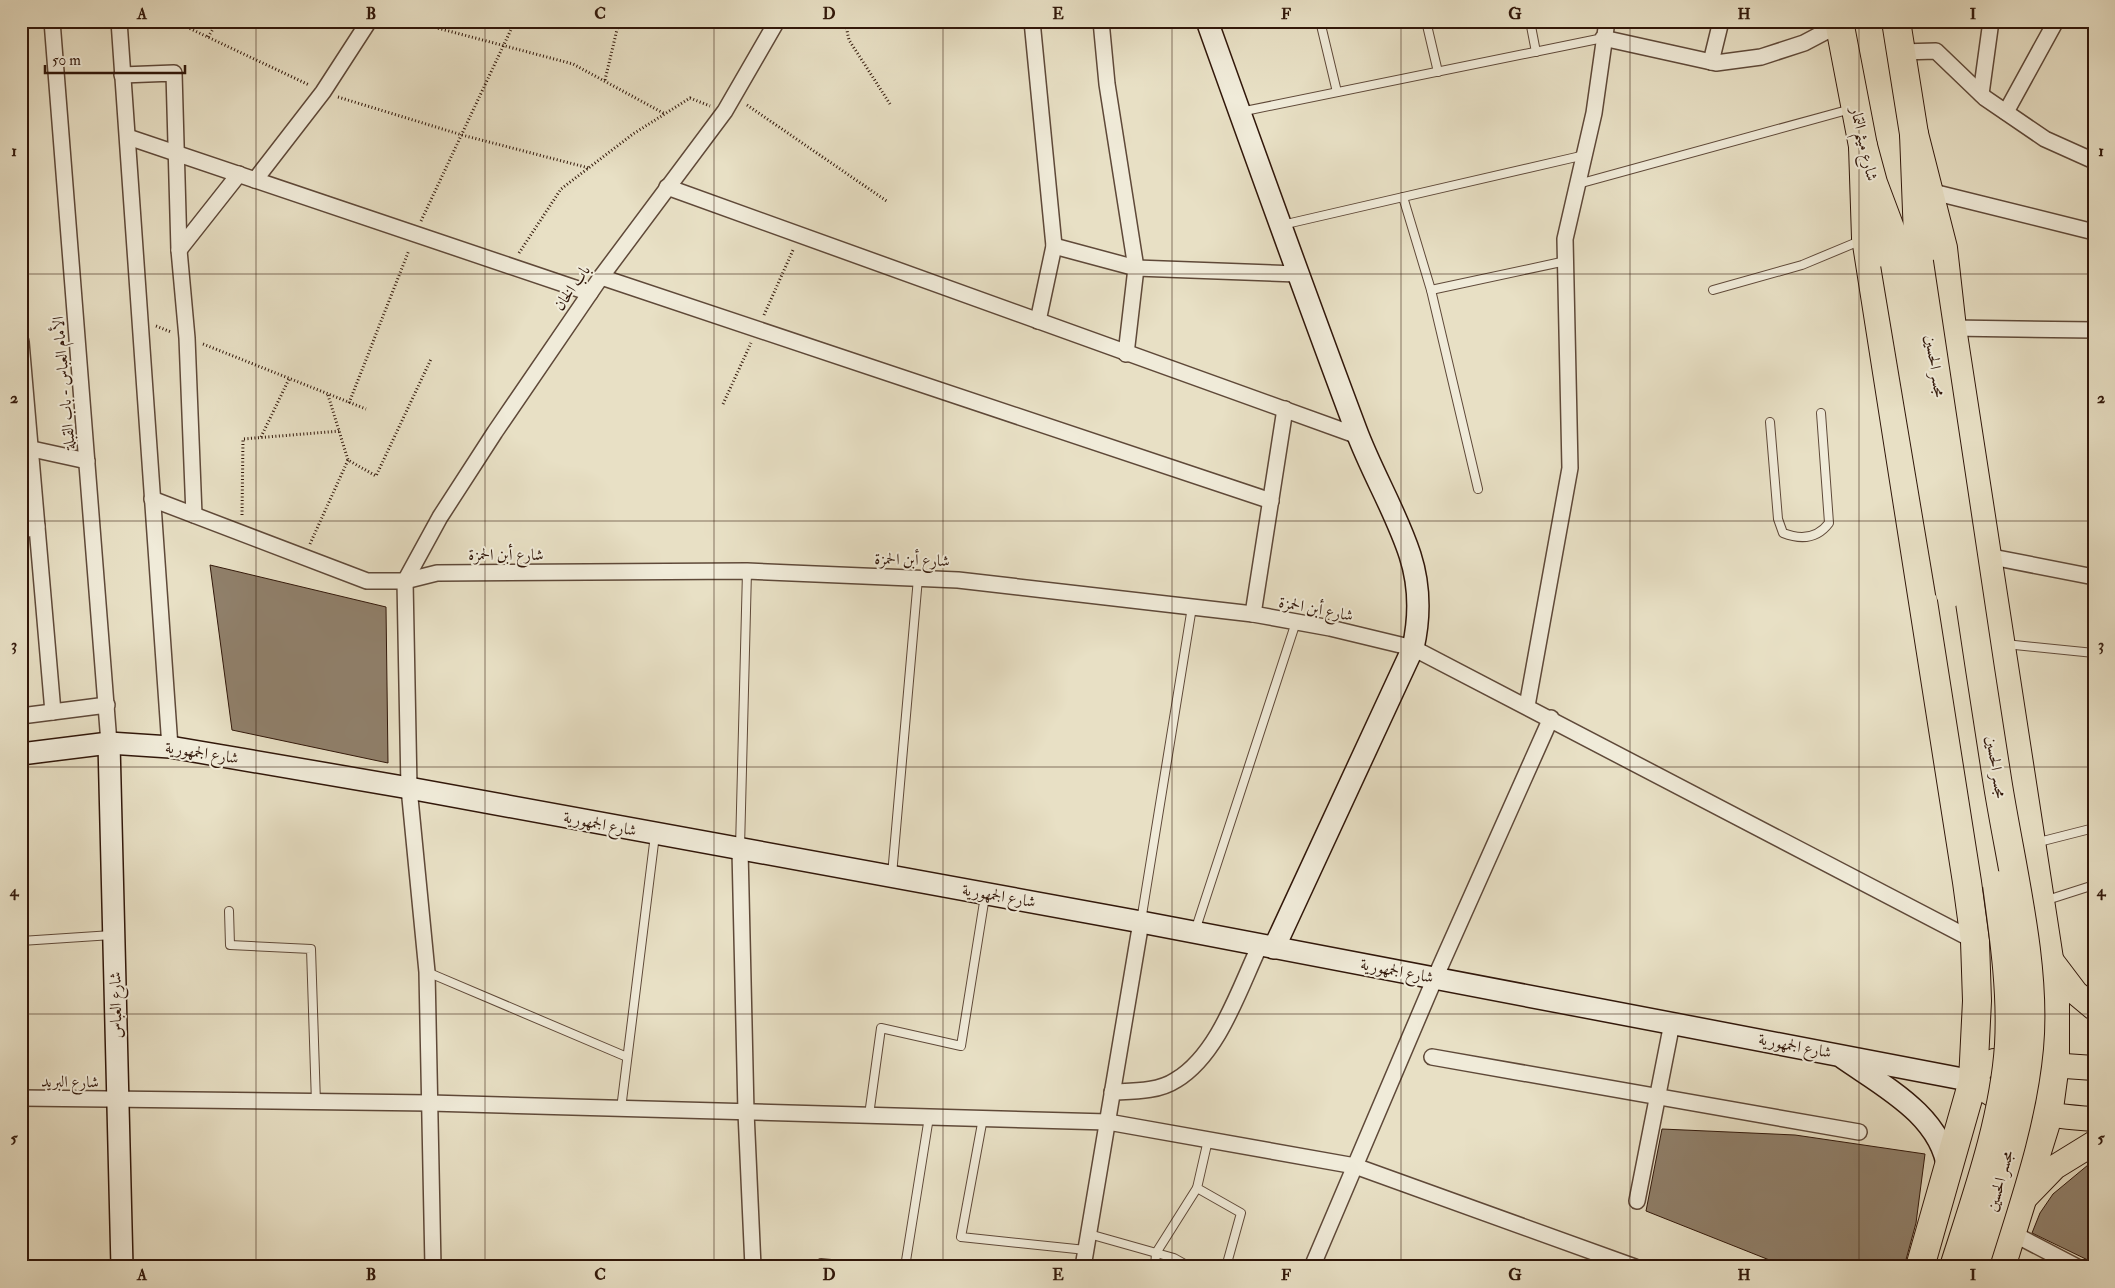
<svg xmlns="http://www.w3.org/2000/svg" width="2115" height="1288" font-family="'IM FELL Double Pica',Amiri,serif">
<rect width="100%" height="100%" fill="#e8e0c5"/>
<filter id="stains"><feTurbulence type="fractalNoise" baseFrequency=".004" numOctaves="4"/><feColorMatrix values="0 0 0 0 .2 0 0 0 0 .09 0 0 0 0 .02 0 0 0 .5 -.17"/></filter>
<radialGradient id="worn" r=".72"><stop offset=".6" stop-color="#630" stop-opacity="0"/><stop offset="1" stop-color="#630" stop-opacity=".3"/></radialGradient>
<g fill="#90806b" stroke="#31170a">
<path d="M 210,565 L 386,607 L 388,763 L 232,730 Z"/>
<path d="M 1662,1129 L 1795,1135 L 1925,1154 L 1916,1223 L 1904,1267 L 1787,1267 L 1646,1211 Z"/>
<path d="M 2094,1160 L 2094,1263 L 2032,1233 L 2040,1213 L 2053,1194 Z"/>
</g>
<g fill="none" stroke-linecap="round" stroke-linejoin="round">
<g stroke="#5f4939" stroke-width="10">
<g id="lane">
<path d="M 1320,21 L 1337,92"/>
<path d="M 1426,21 L 1438,72"/>
<path d="M 1530,21 L 1536,52"/>
<path d="M 1240,112 L 1603,38"/>
<path d="M 1578,184 L 1851,109"/>
<path d="M 1403,197 L 1431,290 L 1478,489"/>
<path d="M 1282,225 L 1585,155"/>
<path d="M 1431,290 L 1566,261"/>
<path d="M 1713,290 L 1802,265 L 1862,240"/>
<path d="M 1770,422 L 1778,519 L 1783,533 C 1801,540 1817,539 1829,523 L 1821,413"/>
<path d="M 2005,644 L 2094,653"/>
<path d="M 2035,843 L 2094,828"/>
<path d="M 740,848 L 747,571"/>
<path d="M 892,875 L 918,578"/>
<path d="M 2044,901 L 2094,885"/>
<path d="M 229,911 L 230,945 L 311,949 L 316,1103"/>
<path d="M 1141,921 L 1192,607"/>
<path d="M 1195,931 L 1296,622"/>
<path d="M 21,941 L 112,935"/>
<path d="M 427,972 L 627,1057"/>
<path d="M 621,1109 L 655,835"/>
<path d="M 869,1115 L 881,1028 L 961,1046 L 985,896"/>
<path d="M 983,1118 L 961,1237 L 1086,1250"/>
<path d="M 1208,1140 L 1197,1188 L 1241,1213 L 1226,1267"/>
<path d="M 1089,1234 L 1174,1258 L 1190,1267"/>
<path d="M 821,1267 L 821,1263 L 862,1267"/>
<path d="M 905,1267 L 929,1117"/>
<path d="M 1155,1267 L 1156,1253 L 1197,1188"/>
</g>
</g>
<g stroke="#5f4939" stroke-width="18">
<g id="street">
<path d="M 52,21 L 109,743"/>
<path d="M 119,21 L 170,747"/>
<path d="M 1032,21 L 1054,246 L 1038,321"/>
<path d="M 1101,21 L 1107,84 L 1136,268 L 1126,354"/>
<path d="M 1603,38 L 1716,63 L 1761,57 L 1804,43 L 1840,24"/>
<path d="M 1901,52 L 1936,51 L 1985,98 L 2045,139 L 2094,161"/>
<path d="M 1711,62 L 1721,21"/>
<path d="M 122,75 L 174,73 L 179,250 L 187,338 L 194,515"/>
<path d="M 1981,94 L 1991,21"/>
<path d="M 2006,112 L 2056,21"/>
<path d="M 128,137 L 590,293"/>
<path d="M 255,180 L 323,92 L 369,21"/>
<path d="M 667,187 L 1358,436"/>
<path d="M 1929,191 L 2094,232"/>
<path d="M 1054,246 L 1136,268 L 1297,274"/>
<path d="M 179,250 L 239,174"/>
<path d="M 601,277 L 1271,501"/>
<path d="M 1952,328 L 2094,330"/>
<path d="M 21,342 L 53,712"/>
<path d="M 23,447 L 87,461"/>
<path d="M 152,499 L 367,581 L 405,581 L 437,573 L 747,571 L 958,580 L 1253,614 L 1330,628 L 1413,648 L 1975,941"/>
<path d="M 21,531 L 37,526"/>
<path d="M 1987,556 L 2094,577"/>
<path d="M 1253,614 L 1285,409"/>
<path d="M 1527,706 L 1570,468 L 1565,239 L 1594,113 L 1607,21"/>
<path d="M 21,716 L 107,705"/>
<path d="M 740,850 L 746,1112 L 753,1267"/>
<path d="M 1432,1057 L 1859,1132"/>
<path d="M 1112,1092 C 1133,1091 1158,1092 1176,1080 C 1219,1054 1239,989 1260,945"/>
<path d="M 21,1098 L 430,1103 L 1108,1122 L 1355,1166 L 1635,1267"/>
<path d="M 1637,1201 L 1672,1023"/>
<path d="M 2012,1233 L 2077,1267"/>
<path d="M 433,1267 L 427,972 L 409,788 L 405,581 L 440,517 L 495,432 L 601,277 L 725,111 L 777,21"/>
<path d="M 1083,1267 L 1141,922"/>
<path d="M 1312,1267 L 1435,978 L 1551,718"/>
</g>
</g>
<g stroke="#31170a" stroke-width="24">
<g id="secondary">
<path d="M 1207,21 C 1256,158 1305,294 1356,430 C 1372,473 1396,512 1410,555 C 1420,586 1420,617 1413,648 L 1274,948"/>
<path d="M 109,743 L 122,1267"/>
<path d="M 21,754 L 109,743 L 170,747 L 409,788 L 1141,922 L 1973,1081"/>
<path d="M 1843,1058 C 1883,1086 1942,1116 1948,1170"/>
</g>
</g>
<g stroke="#31170a" stroke-width="26">
<g id="primary">
<path d="M 2048,956 L 2076,993 L 2094,1008"/>
<path d="M 2094,1068 L 1994,1061 L 1983,1066 L 1973,1081 C 2012,1112 2046,1116 2094,1119"/>
<path d="M 2023,1200 L 2055,1167 L 2094,1143"/>
</g>
</g>
<g stroke="#31170a" stroke-width="30">
<g id="highway">
<path d="M 1839,21 L 1863,146 L 1873,183 L 1891,231 L 1895,264"/>
<path d="M 1896,21 L 1914,134 L 1919,262"/>
<path d="M 1914,134 L 1943,248 L 1952,328 L 2055,998 L 2055,1064 L 2048,1116 L 2001,1267"/>
<path d="M 1863,146 L 1866,238 L 1967,882 L 1975,941 L 1977,1001 L 1973,1081 L 1920,1267"/>
</g>
</g>
<g stroke="#31170a" stroke-width="3" stroke-dasharray="1 2.5" stroke-linecap="butt">
<path d="M 174,21 L 309,85"/>
<path d="M 411,21 L 573,64 L 665,114"/>
<path d="M 845,21 L 849,40 L 890,104"/>
<path d="M 208,37 L 218,21"/>
<path d="M 605,80 L 619,21"/>
<path d="M 338,97 L 462,135 L 589,168"/>
<path d="M 747,105 L 888,202"/>
<path d="M 421,221 L 515,21"/>
<path d="M 519,253 L 561,189 L 633,134 L 690,98 L 710,106"/>
<path d="M 764,315 L 793,250"/>
<path d="M 156,326 L 171,332"/>
<path d="M 203,344 L 366,409"/>
<path d="M 328,395 L 348,460 L 376,476 L 431,359"/>
<path d="M 349,403 L 409,250"/>
<path d="M 723,404 L 751,343"/>
<path d="M 261,437 L 289,379"/>
<path d="M 242,515 L 243,439 L 340,431"/>
<path d="M 310,544 L 348,460"/>
</g>
<use href="#lane" stroke="#f0ebd9" stroke-width="8"/>
<use href="#street" stroke="#f0ebd9" stroke-width="15"/>
<use href="#secondary" stroke="#f0ebd9" stroke-width="21"/>
<use href="#primary" stroke="#e8e0c5" stroke-width="24"/>
<use href="#highway" stroke="#e8e0c5" stroke-width="28"/>
<g stroke="#31170a" stroke-width="30" stroke-linecap="butt">
<g id="highway-bridge">
<path d="M 1919,262 C 1945,435 1970,607 1997,779 C 2010,863 2037,965 2029,1048 C 2022,1123 1996,1196 1974,1267"/>
<path d="M 1895,264 L 1950,593"/>
<path d="M 1954,1267 C 1977,1195 2004,1120 2009,1045 C 2012,991 2004,937 1997,885"/>
</g>
</g>
<use href="#highway-bridge" stroke="#e8e0c5" stroke-width="28"/>
</g>
<path fill="none" stroke="#31170a" stroke-width="1" stroke-opacity="0.55" d="M 256,21 L 256,1267M 485,21 L 485,1267M 714,21 L 714,1267M 943,21 L 943,1267M 1172,21 L 1172,1267M 1401,21 L 1401,1267M 1630,21 L 1630,1267M 1859,21 L 1859,1267M 21,274 L 2094,274M 21,521 L 2094,521M 21,767 L 2094,767M 21,1014 L 2094,1014"/>
<g text-anchor="middle" dominant-baseline="central" stroke-width="4" stroke-linejoin="round" paint-order="stroke">
<g font-size="16" fill="#31170a" stroke="#f0ebd9">
<text transform="translate(1864 144) rotate(77)">شارع ميثم التمار</text>
<text transform="translate(572 288) rotate(-55)">باب الخان</text>
<text transform="translate(1935 366) rotate(81)">مجسر الحسين</text>
<text transform="translate(64 383) rotate(-95)">الأمام العباس - باب القبلة</text>
<text x="506" y="555">شارع أبن الحمزة</text>
<text transform="translate(912 560) rotate(2)">شارع أبن الحمزة</text>
<text transform="translate(1316 609) rotate(11)">شارع أبن الحمزة</text>
<text transform="translate(202 753) rotate(9)">شارع الجمهورية</text>
<text transform="translate(1996 767) rotate(81)">مجسر الحسين</text>
<text transform="translate(600 824) rotate(11)">شارع الجمهورية</text>
<text transform="translate(999 896) rotate(10)">شارع الجمهورية</text>
<text transform="translate(1397 971) rotate(11)">شارع الجمهورية</text>
<text transform="translate(116 1005) rotate(-91)">شارع العباس</text>
<text transform="translate(1795 1046) rotate(11)">شارع الجمهورية</text>
<text transform="translate(70 1082) rotate(1)">شارع البريد</text>
<text transform="translate(2000 1181) rotate(-74)">مجسر الحسين</text>
</g>
</g>
<rect width="2115" height="1288" fill="none" stroke="#e8e0c5" stroke-width="55"/>
<path d="M45 65v8h140v-8" fill="none" stroke="#31170a" stroke-width="2.5"/>
<text x="52" y="65" font-size="15" fill="#31170a" stroke="#f0ebd9" stroke-width="4" paint-order="stroke">50 m</text>
<rect x="28" y="28" width="2060" height="1232" fill="none" stroke="#31170a" stroke-width="2"/>
<g font-size="16" text-anchor="middle" font-weight="bold" fill="#31170a">
<text x="142" y="19">A</text>
<text x="371" y="19">B</text>
<text x="600" y="19">C</text>
<text x="829" y="19">D</text>
<text x="1058" y="19">E</text>
<text x="1286" y="19">F</text>
<text x="1515" y="19">G</text>
<text x="1744" y="19">H</text>
<text x="1973" y="19">I</text>
<text x="14" y="156">1</text>
<text x="2101" y="156">1</text>
<text x="14" y="403">2</text>
<text x="2101" y="403">2</text>
<text x="14" y="650">3</text>
<text x="2101" y="650">3</text>
<text x="14" y="896">4</text>
<text x="2101" y="896">4</text>
<text x="14" y="1143">5</text>
<text x="2101" y="1143">5</text>
<text x="142" y="1280">A</text>
<text x="371" y="1280">B</text>
<text x="600" y="1280">C</text>
<text x="829" y="1280">D</text>
<text x="1058" y="1280">E</text>
<text x="1286" y="1280">F</text>
<text x="1515" y="1280">G</text>
<text x="1744" y="1280">H</text>
<text x="1973" y="1280">I</text>
</g>
<rect width="100%" height="100%" filter="url(#stains)"/>
<rect width="100%" height="100%" fill="url(#worn)"/>
</svg>
